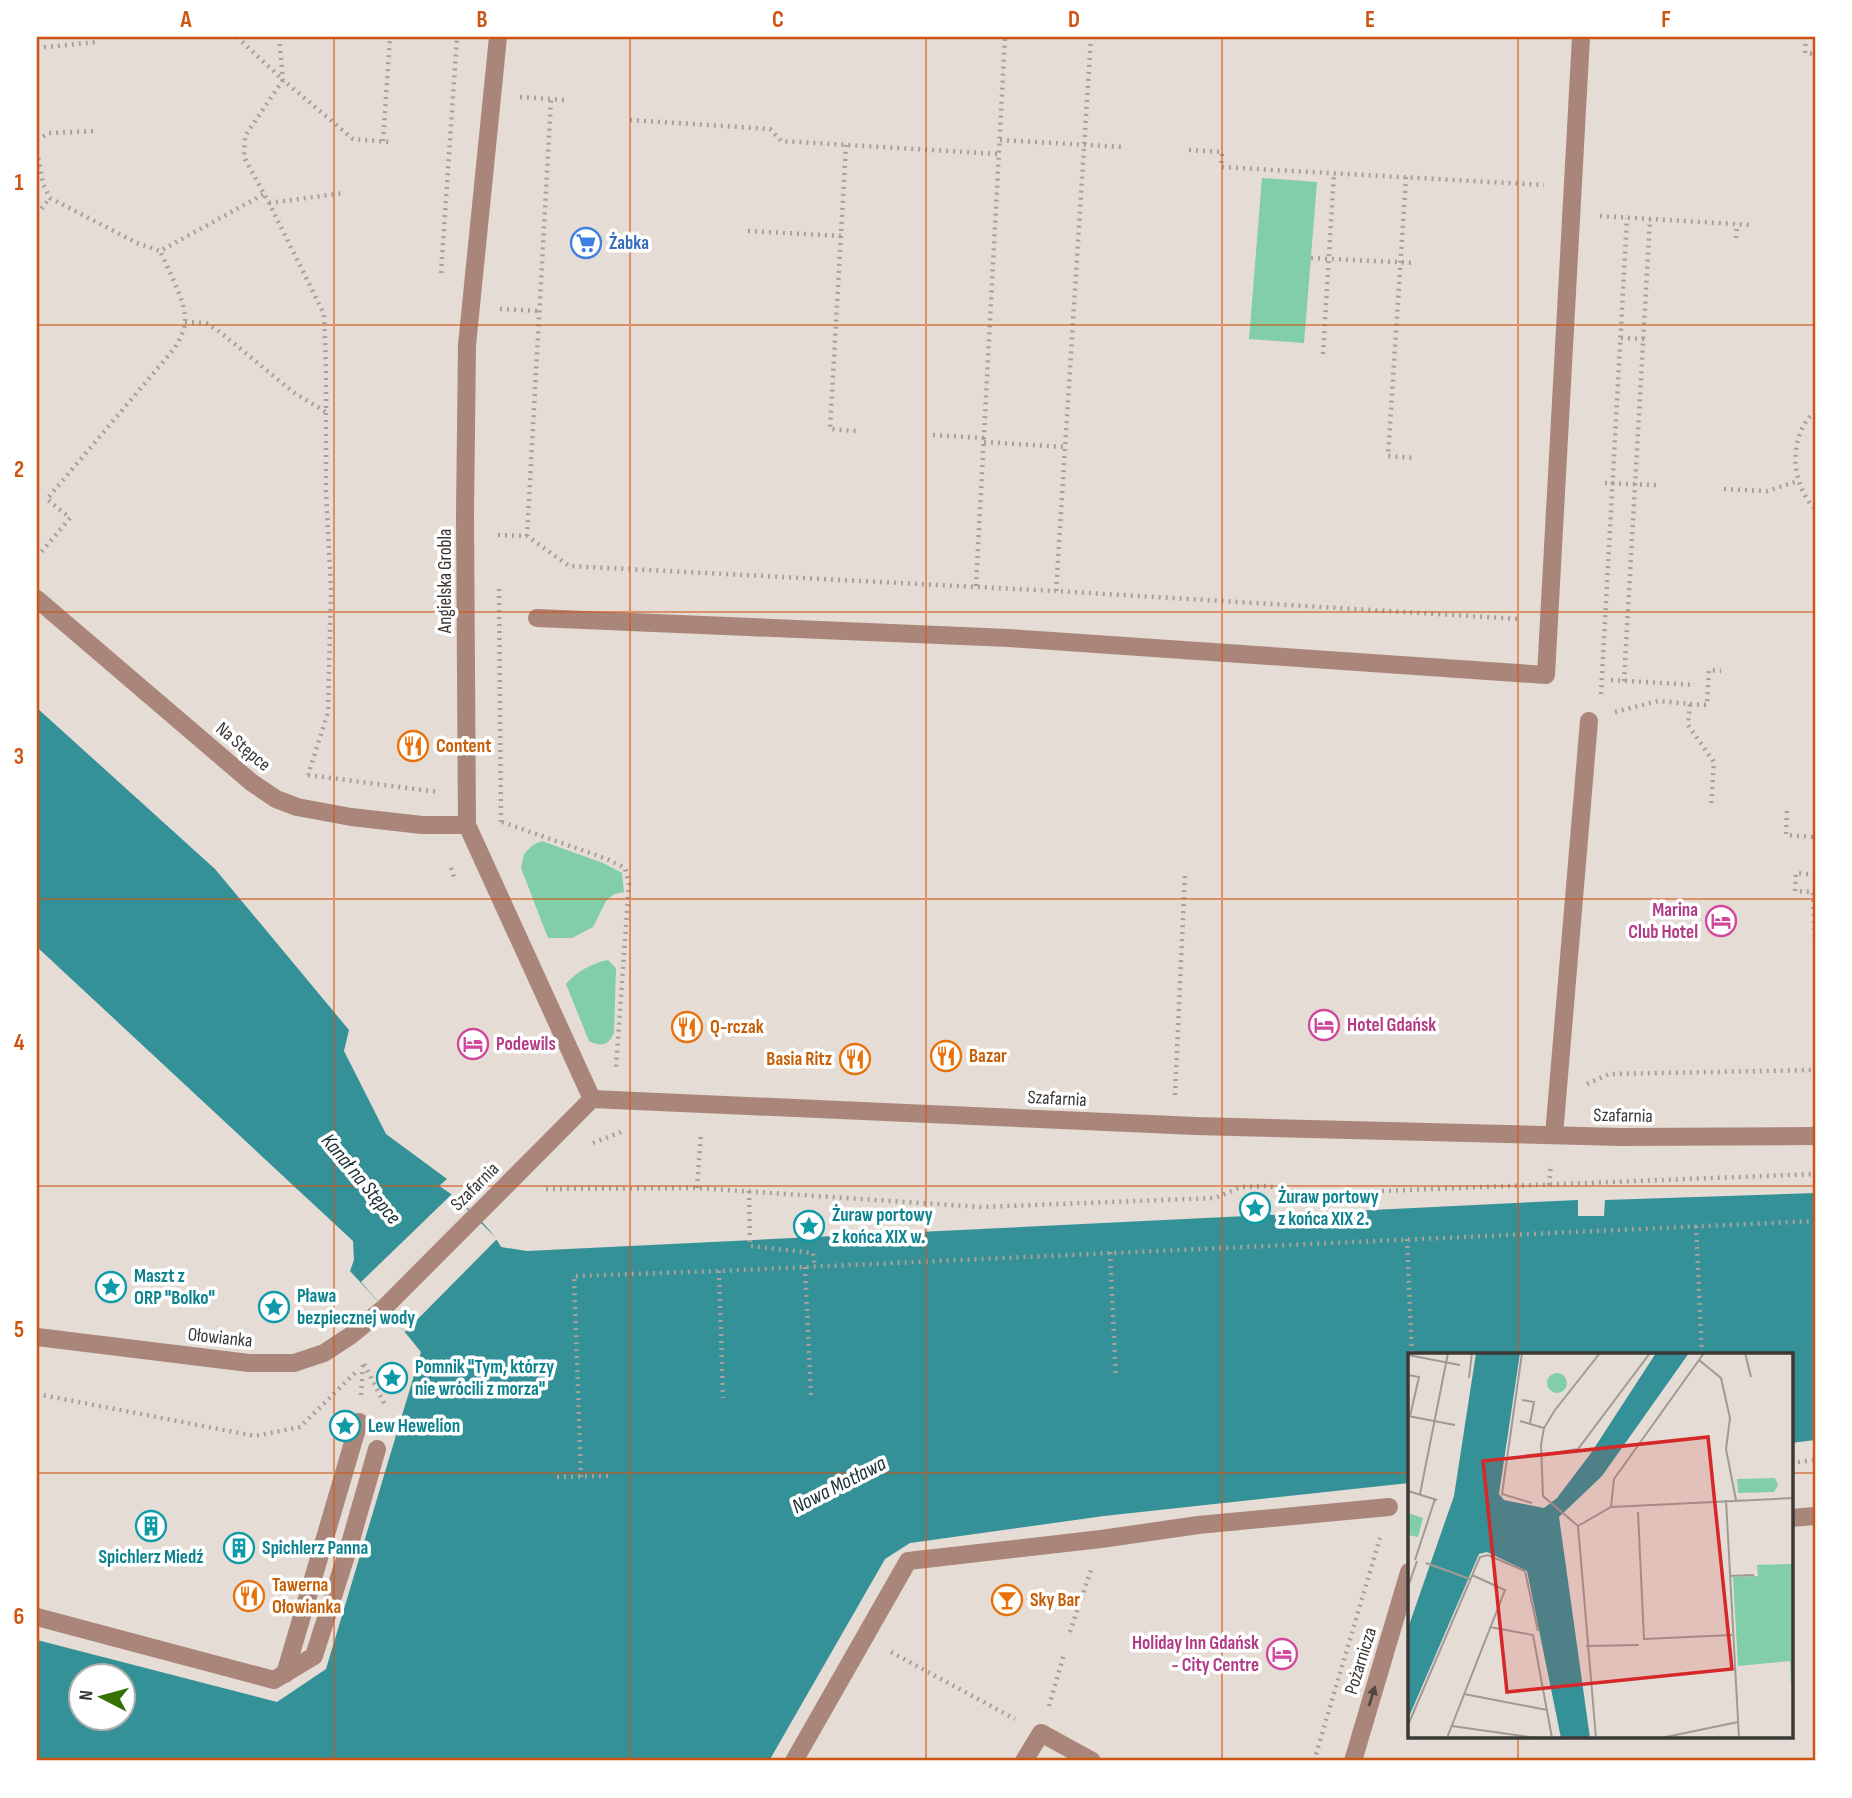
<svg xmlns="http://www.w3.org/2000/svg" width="1852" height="1798" font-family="'Sofia Sans Condensed',sans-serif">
<rect width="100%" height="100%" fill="#e4dcd5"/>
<g fill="#81cea8">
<path d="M 1262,178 L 1317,182 L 1304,343 L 1249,339 Z"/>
<path d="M 542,841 L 603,863 L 622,873 L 624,892 L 614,894 L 606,901 L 593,927 L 572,938 L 548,938 L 521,868 L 524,854 L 533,845 Z"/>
<path d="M 608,960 L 616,968 L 614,1033 C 608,1046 601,1047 589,1041 L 566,984 C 577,971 593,963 608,960 Z"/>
</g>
<path fill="#359198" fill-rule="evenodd" d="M 37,708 L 215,869 L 349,1030 L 344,1051 L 386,1134 L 447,1179 L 439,1186 C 458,1197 492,1228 501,1247 L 527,1251 L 1578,1200 L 1578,1216 L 1604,1216 L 1605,1200 L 1815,1193 L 1815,1440 L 1791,1443 L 1791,1355 L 1409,1355 L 1409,1483 L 1104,1516 L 910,1543 L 885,1559 L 769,1761 L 37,1761 L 37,1640 L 277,1702 L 326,1669 L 421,1352 L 395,1320 L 350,1271 L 354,1260 L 353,1241 L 37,947 ZM 80,1675 L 122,1675 L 122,1717 L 80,1717 Z"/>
<path fill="#e4dcd5" d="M 452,1194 L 497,1239 L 405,1332 L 361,1282 Z"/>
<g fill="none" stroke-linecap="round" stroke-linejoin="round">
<g stroke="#a7a19b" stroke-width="4.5" stroke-dasharray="2 5" stroke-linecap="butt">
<path d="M 237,37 L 283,80 L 245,136 L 244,157 L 269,203 L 324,314 L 326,367 L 326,491 L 331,589 L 328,712 L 308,775"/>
<path d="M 279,37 L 283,80 L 353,139 L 390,142"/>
<path d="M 1091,37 L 1056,591 L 1520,619"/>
<path d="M 1806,37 L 1805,53 L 1815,54"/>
<path d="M 37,48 L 97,42"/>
<path d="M 520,97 L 565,100"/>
<path d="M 630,120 L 770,129 L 781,141 L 999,154"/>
<path d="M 37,140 L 49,133 L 98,131"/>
<path d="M 1000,140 L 1123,147"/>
<path d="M 383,141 L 390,37"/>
<path d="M 846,145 L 830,429 L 856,431"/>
<path d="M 1189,150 L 1222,152 L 1221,167 L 1544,185"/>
<path d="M 37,151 L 43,184 L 50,198 L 137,243 L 160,251 L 264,194"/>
<path d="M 1406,177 L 1388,456 L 1415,458"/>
<path d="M 269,203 L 343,193"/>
<path d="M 37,214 L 50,198"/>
<path d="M 1600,216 L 1751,225"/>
<path d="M 748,231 L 841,236"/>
<path d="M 1736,238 L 1737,224"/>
<path d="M 1311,258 L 1416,263"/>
<path d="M 441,273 L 457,37"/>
<path d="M 500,309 L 539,311"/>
<path d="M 185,322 L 206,323 L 220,332 L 293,392 L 326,412"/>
<path d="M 1621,338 L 1644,339"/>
<path d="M 1323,354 L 1334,173"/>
<path d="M 1815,411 C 1788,436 1790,483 1815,509"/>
<path d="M 933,435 L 984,438"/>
<path d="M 984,442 L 1065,447"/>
<path d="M 1605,483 L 1656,485"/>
<path d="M 1724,489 L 1767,491 L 1798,481"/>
<path d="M 498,535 L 527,536 L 569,566 L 1056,591"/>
<path d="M 527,536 L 551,99"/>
<path d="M 37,557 L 70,518 L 47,499 L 174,349 C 179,341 184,332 185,322 C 187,304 168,269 160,251"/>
<path d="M 976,586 L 1005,37"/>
<path d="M 499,589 L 501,825"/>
<path d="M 1611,680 L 1695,685"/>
<path d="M 1624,681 L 1650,219"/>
<path d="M 1601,694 L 1627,218"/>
<path d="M 1690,704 L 1707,705 L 1709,670 L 1721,671"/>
<path d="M 1615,712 L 1658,701 L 1690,704 L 1688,725 L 1714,762 L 1711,807"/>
<path d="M 308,775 L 438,792"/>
<path d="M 1787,811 L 1786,835 L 1815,837"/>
<path d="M 502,822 L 607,859 L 625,868 L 629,884 L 616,1067"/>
<path d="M 451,868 L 455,880"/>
<path d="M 1815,875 L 1796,873 L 1795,891 L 1813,892 L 1815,939"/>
<path d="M 1587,1084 L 1609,1074 L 1815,1070"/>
<path d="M 1175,1095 L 1185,874"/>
<path d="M 593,1143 L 621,1132"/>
<path d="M 1549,1185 L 1551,1164"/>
<path d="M 697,1188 L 701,1133"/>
<path d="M 546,1189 L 697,1188 L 981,1207 L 1215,1198 L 1241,1187 L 1267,1186 L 1305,1194 L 1815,1174"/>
<path d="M 749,1191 L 750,1246 L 813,1253 L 815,1267"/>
<path d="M 1696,1226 L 1702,1355"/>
<path d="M 1407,1239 L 1412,1355"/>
<path d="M 1110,1252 L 1116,1378"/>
<path d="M 805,1267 L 811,1395"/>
<path d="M 719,1271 L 723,1398"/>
<path d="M 364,1364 L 385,1405"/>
<path d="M 37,1394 L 255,1436 L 300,1427 L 358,1370"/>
<path d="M 361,1395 L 363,1365"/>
<path d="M 1791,1463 L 1815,1460"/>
<path d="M 557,1477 L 608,1476"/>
<path d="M 581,1477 L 574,1276 L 719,1271 L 1815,1221"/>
<path d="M 1070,1632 L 1091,1570"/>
<path d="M 891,1652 L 1015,1719"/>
<path d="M 1049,1706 L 1064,1654"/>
<path d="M 1314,1761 L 1380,1538"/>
</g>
<g stroke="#a98679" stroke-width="18">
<path d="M 498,37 L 467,345 L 465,515 L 467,825 L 592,1099"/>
<path d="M 37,599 L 251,782 L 276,799 L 297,807 L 351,817 L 422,825 L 467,825"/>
<path d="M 537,618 L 1009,638 L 1546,675 L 1581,37"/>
<path d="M 1554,1135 L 1589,721"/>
<path d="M 37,1337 L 249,1363 L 294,1363 L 324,1353 L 350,1336 L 384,1308 L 592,1099 L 1196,1126 L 1621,1137 L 1815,1136"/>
<path d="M 1791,1518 L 1815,1516"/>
<path d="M 37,1617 L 274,1680 L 314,1656 L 351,1540 L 377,1449"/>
<path d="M 285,1674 L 359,1422"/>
<path d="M 794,1761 L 908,1561 L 1101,1539 L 1198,1525 L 1389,1507"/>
<path d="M 1024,1761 L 1041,1733 L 1092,1761"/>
<path d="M 1353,1761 L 1409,1572"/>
</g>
</g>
<defs><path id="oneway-solid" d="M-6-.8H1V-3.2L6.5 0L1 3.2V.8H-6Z" transform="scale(1.75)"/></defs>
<use fill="#514843" href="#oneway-solid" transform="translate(1372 1696) rotate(-73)"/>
<path fill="none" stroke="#ce5412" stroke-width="2" stroke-opacity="0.55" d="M 334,37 L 334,1761M 630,37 L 630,1761M 926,37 L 926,1761M 1222,37 L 1222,1761M 1518,37 L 1518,1355M 37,325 L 1815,325M 37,612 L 1815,612M 37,899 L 1815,899M 37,1186 L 1815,1186M 37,1473 L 1409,1473M 1791,1473 L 1815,1473M 1518,1737 L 1518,1761"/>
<defs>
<g id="supermarket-ring" transform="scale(1.575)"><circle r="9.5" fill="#fff" stroke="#3f7fe0" stroke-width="1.5"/><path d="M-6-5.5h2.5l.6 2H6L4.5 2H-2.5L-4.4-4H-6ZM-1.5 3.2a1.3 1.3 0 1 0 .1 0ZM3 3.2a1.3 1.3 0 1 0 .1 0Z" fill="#3f7fe0"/></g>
<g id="restaurant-ring" transform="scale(1.575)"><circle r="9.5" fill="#fff" stroke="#e8710a" stroke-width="1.5"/><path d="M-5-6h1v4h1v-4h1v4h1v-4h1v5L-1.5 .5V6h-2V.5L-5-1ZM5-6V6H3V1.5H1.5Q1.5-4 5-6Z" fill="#e8710a"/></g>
<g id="hotel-ring" transform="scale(1.575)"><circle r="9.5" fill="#fff" stroke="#d1479c" stroke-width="1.5"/><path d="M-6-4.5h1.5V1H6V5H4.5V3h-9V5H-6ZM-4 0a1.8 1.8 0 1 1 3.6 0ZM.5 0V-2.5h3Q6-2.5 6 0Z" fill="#d1479c"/></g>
<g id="sight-ring" transform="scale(1.575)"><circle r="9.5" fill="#fff" stroke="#0f9aa8" stroke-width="1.5"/><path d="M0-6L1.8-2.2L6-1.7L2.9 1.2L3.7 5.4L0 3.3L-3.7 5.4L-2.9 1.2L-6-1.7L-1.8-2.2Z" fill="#0f9aa8"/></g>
<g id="building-ring" transform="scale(1.575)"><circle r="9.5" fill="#fff" stroke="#0f9aa8" stroke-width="1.5"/><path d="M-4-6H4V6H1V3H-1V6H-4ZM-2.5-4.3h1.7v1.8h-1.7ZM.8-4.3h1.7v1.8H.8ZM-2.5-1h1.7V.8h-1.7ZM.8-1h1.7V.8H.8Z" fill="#0f9aa8"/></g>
<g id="bar-ring" transform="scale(1.575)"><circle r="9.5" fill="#fff" stroke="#e8710a" stroke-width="1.5"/><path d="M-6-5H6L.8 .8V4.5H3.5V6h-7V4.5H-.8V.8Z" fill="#e8710a"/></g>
</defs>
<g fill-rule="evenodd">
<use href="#supermarket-ring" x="586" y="243"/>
<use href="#restaurant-ring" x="413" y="746"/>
<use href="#hotel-ring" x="1721" y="921"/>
<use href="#hotel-ring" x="1324" y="1025"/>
<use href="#restaurant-ring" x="687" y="1027"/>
<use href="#hotel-ring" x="473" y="1044"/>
<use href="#restaurant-ring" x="946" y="1056"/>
<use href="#restaurant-ring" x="855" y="1059"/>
<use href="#sight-ring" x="1255" y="1208"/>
<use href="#sight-ring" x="809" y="1226"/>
<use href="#sight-ring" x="111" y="1287"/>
<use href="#sight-ring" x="274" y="1307"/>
<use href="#sight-ring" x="392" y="1378"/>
<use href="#sight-ring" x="345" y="1426"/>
<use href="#building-ring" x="151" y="1526"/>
<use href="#building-ring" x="239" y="1548"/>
<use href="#restaurant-ring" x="249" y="1596"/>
<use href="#bar-ring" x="1007" y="1600"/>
<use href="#hotel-ring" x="1282" y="1654"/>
</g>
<g text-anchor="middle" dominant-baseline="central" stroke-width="7" stroke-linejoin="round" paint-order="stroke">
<g font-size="19" font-weight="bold" fill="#366cbe" stroke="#fff" text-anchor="start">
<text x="609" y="243">Żabka</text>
</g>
<g font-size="19" fill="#3b3835" stroke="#fff">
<text transform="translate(445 581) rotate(-90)">Angielska Grobla</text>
<text transform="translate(243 747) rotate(40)">Na Stępce</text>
<text transform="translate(1057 1099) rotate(3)">Szafarnia</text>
<text transform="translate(1623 1116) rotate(1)">Szafarnia</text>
<text transform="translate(475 1187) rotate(-45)">Szafarnia</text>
<text transform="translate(220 1338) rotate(6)">Ołowianka</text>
<text transform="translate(1361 1661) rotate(-73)">Pożarnicza</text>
</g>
<g font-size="19" font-weight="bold" fill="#c56008" stroke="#fff" text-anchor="start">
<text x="436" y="746">Content</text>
<text x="710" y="1027">Q-rczak</text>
<text x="969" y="1056">Bazar</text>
<text x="832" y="1059" text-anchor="end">Basia Ritz</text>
<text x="272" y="1585">Tawerna<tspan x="272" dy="22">Ołowianka</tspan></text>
<text x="1030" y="1600">Sky Bar</text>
</g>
<g font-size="19" font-weight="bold" fill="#b23c85" stroke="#fff" text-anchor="end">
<text x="1698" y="910">Marina<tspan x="1698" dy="22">Club Hotel</tspan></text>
<text x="1347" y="1025" text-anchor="start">Hotel Gdańsk</text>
<text x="496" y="1044" text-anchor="start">Podewils</text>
<text x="1259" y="1643">Holiday Inn Gdańsk<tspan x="1259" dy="22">- City Centre</tspan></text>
</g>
<g font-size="19" font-weight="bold" fill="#0d838f" stroke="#fff" text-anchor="start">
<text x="1278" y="1197">Żuraw portowy<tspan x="1278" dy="22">z końca XIX 2.</tspan></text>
<text x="832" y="1215">Żuraw portowy<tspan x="832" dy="22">z końca XIX w.</tspan></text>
<text x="134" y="1276">Maszt z<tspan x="134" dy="22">ORP "Bolko"</tspan></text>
<text x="297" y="1296">Pława<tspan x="297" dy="22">bezpiecznej wody</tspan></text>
<text x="415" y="1367">Pomnik "Tym, którzy<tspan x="415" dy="22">nie wrócili z morza"</tspan></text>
<text x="368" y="1426">Lew Hewelion</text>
<text x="262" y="1548">Spichlerz Panna</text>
<text x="151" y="1557" text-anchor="middle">Spichlerz Miedź</text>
</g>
<g font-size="21" font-style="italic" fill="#192e30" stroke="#fff">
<text transform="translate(361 1179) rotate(50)">Kanał na Stępce</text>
<text transform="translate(839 1485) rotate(-27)">Nowa Motława</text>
</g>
</g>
<g transform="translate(1408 1353)">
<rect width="385" height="385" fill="#e4dcd5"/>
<path d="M139 30a10 10 0 1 1 20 0a10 10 0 1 1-20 0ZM 367,125 L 370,132 L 366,139 L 330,140 L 329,126 ZM 0,160 L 15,165 L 10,184 L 0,182 ZM 385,211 L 385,332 L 383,332 L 382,308 L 330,313 L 325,224 L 350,223 L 349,212 Z" fill="#81cea8"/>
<path d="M 68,0 L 112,0 L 91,141 L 96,147 L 136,155 L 149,145 L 183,100 L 248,0 L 281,0 L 194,123 L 151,164 L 182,385 L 153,385 L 119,218 L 79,199 L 71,201 L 0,366 L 0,275 L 46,143 Z" fill="#359198"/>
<path fill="none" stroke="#a09a95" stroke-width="2" d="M 114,0 L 94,141 L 124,150M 337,0 L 343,24M 0,2 L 52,12M 291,7 L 313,25 L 322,65 L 318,96 L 328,147M 0,22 L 11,24 L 2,63M 61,25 L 64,0M 114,47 L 126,49 L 122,70M 0,63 L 47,72M 112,68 L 136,75M 133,102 L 170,96 L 242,0M 0,138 L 29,147M 12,141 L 40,0M 318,147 L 331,385M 203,154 L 206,126 L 296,0M 230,159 L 236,286 L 324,282M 170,173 L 203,154 L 385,145M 7,207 L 27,146M 18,210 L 62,226M 321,223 L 346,222M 0,234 L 9,208M 82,274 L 125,282 L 144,385M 178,293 L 231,292M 56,341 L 139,357M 0,372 L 72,204 L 80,202 L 117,218 L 130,278M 44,373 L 129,385M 39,385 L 97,237 L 64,222M 188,385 L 170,173 L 135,143 L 133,92 L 136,75 L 147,57 L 192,0M 253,385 L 330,369"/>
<path fill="#d62828" fill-opacity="0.15" stroke="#d62828" stroke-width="3.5" d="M 300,84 L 324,316 L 99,339 L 75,108 Z"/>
<rect width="385" height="385" fill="none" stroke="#3b3835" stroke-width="3.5"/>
</g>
<rect width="1852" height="1798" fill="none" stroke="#ffffff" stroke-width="77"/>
<g transform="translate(102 1697) rotate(276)"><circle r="33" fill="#ffffff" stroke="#b1afae" stroke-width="2"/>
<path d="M0-5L12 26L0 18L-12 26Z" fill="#377101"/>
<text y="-10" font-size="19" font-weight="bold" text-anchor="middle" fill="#3b3835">N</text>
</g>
<rect x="38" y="38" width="1776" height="1721" fill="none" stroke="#ce5412" stroke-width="2.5"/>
<g font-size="23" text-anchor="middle" font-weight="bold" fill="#ce5412">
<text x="186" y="27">A</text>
<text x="482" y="27">B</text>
<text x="778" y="27">C</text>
<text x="1074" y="27">D</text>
<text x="1370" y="27">E</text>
<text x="1666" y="27">F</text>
<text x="19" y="190">1</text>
<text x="19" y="477">2</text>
<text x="19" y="764">3</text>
<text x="19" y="1050">4</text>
<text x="19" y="1337">5</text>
<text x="19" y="1624">6</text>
</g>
</svg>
